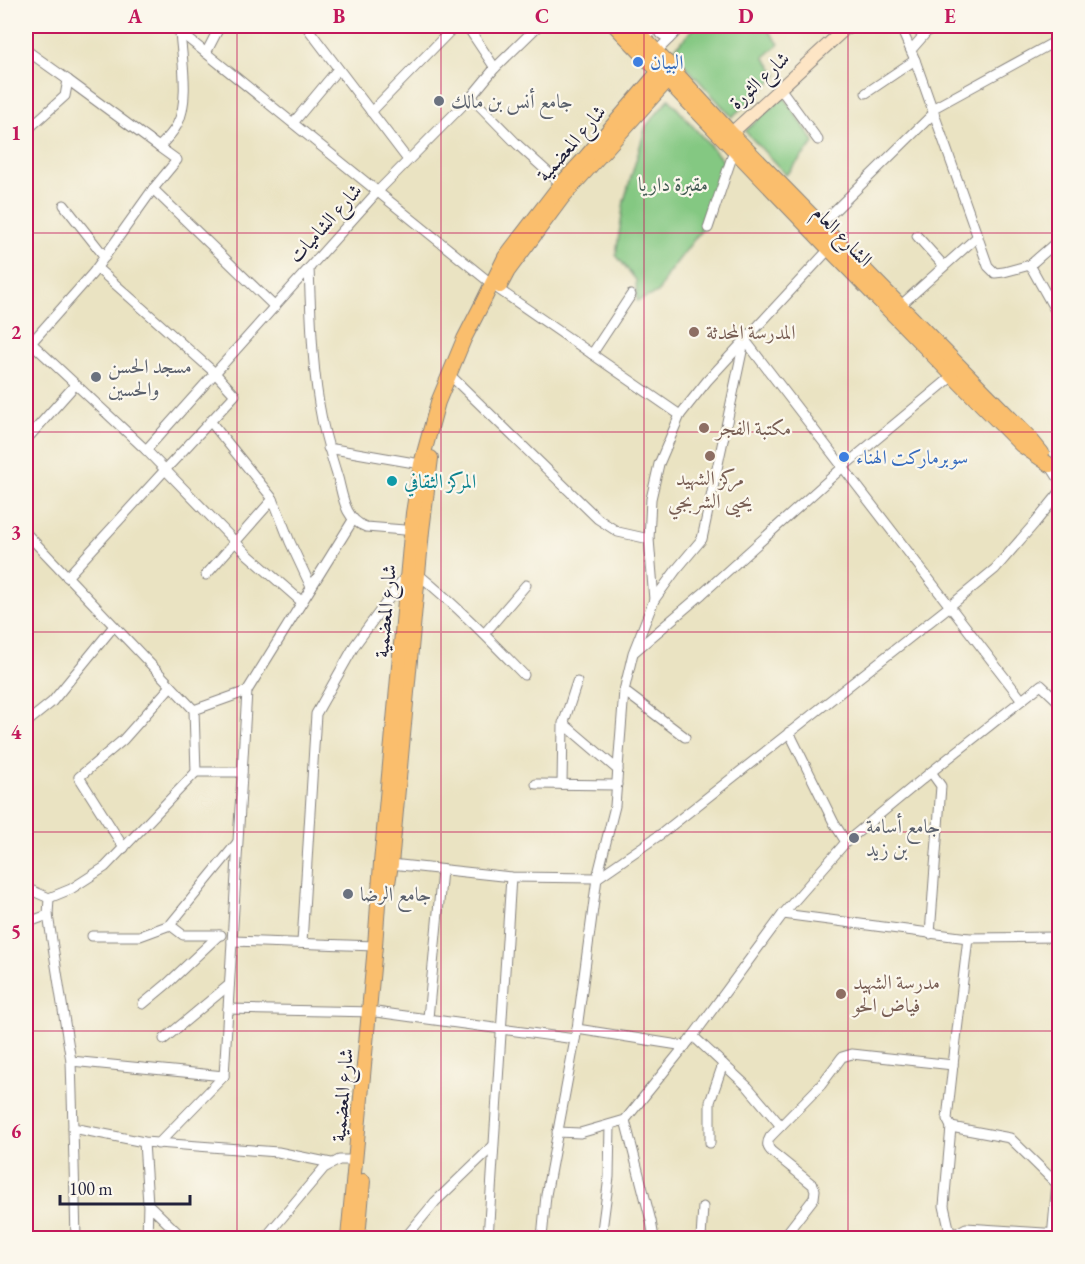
<svg xmlns="http://www.w3.org/2000/svg" width="1085" height="1264" font-family="'EB Garamond',Amiri,serif">
<rect width="100%" height="100%" fill="#fbf7ec"/>
<filter id="ink" filterUnits="userSpaceOnUse"><feTurbulence type="fractalNoise" baseFrequency=".0167" numOctaves="2"/><feDisplacementMap in="SourceGraphic" scale="12" xChannelSelector="R" yChannelSelector="G"/><feConvolveMatrix kernelMatrix="1 2 1 2 8 2 1 2 1" color-interpolation-filters="sRGB"/></filter>
<filter id="wash" filterUnits="userSpaceOnUse"><feTurbulence type="fractalNoise" baseFrequency=".008" numOctaves="4" result="noise"/><feDisplacementMap in="SourceGraphic" scale="24" xChannelSelector="R" yChannelSelector="G"/><feGaussianBlur stdDeviation="1.35" result="paint"/><feColorMatrix in="noise" values="0 0 0 0 0 0 0 0 0 0 0 0 0 0 0 0 0 1.4 0 .05"/><feComposite in="paint" operator="in"/></filter>
<g filter="url(#wash)">
<rect width="100%" height="100%" fill="#eae3c2"/>
<g fill="#84c882" stroke="#53755e" stroke-width="1.5">
<path d="M 696,26 L 736,26 L 738,27 L 740,26 L 765,26 L 779,44 L 764,57 L 778,75 L 732,117 L 672,51 Z"/>
<path d="M 784,97 L 813,140 L 814,143 L 786,175 L 745,131 Z"/>
<path d="M 669,99 L 725,163 L 706,224 L 667,275 L 658,293 L 637,301 L 636,280 L 616,255 L 624,201 L 646,126 Z"/>
</g>
</g>
<g filter="url(#ink)">
<g fill="none" stroke-linecap="round" stroke-linejoin="round">
<g stroke="#86827e" stroke-width="11">
<g id="minor">
<path d="M 179,26 L 180,32 L 498,289 L 680,415"/>
<path d="M 306,26 L 408,160"/>
<path d="M 467,26 L 495,68"/>
<path d="M 900,26 L 915,60 L 988,266 L 995,273 L 1004,272 L 1030,265 L 1060,319"/>
<path d="M 1053,26 L 1060,42"/>
<path d="M 641,40 L 658,26 L 661,34 L 669,39"/>
<path d="M 26,50 L 68,80 L 65,96 L 26,131"/>
<path d="M 911,50 L 932,26"/>
<path d="M 206,53 L 220,26"/>
<path d="M 654,54 L 682,26"/>
<path d="M 68,80 L 159,147"/>
<path d="M 780,88 L 818,140"/>
<path d="M 866,93 L 915,60"/>
<path d="M 471,97 L 518,145 L 561,184"/>
<path d="M 932,109 L 1058,40"/>
<path d="M 371,112 L 455,26"/>
<path d="M 293,123 L 338,69"/>
<path d="M 153,189 L 275,307"/>
<path d="M 64,205 L 105,257"/>
<path d="M 818,227 L 934,113"/>
<path d="M 708,228 L 734,151"/>
<path d="M 917,236 L 944,266"/>
<path d="M 1030,265 L 1060,239"/>
<path d="M 309,268 C 311,319 312,371 322,420 C 326,440 332,459 338,478 C 343,497 345,520 366,527 L 417,531"/>
<path d="M 901,305 L 978,236"/>
<path d="M 26,338 L 146,450 L 247,554 L 302,602"/>
<path d="M 31,343 L 93,273 L 153,189 L 177,160 L 159,147 C 165,141 173,133 177,125 C 190,101 182,59 180,32 L 171,26"/>
<path d="M 592,354 L 631,295"/>
<path d="M 453,378 L 598,519 L 618,532 L 649,539"/>
<path d="M 210,421 L 273,499 L 290,542 L 311,587"/>
<path d="M 26,440 L 75,385"/>
<path d="M 328,448 L 426,465"/>
<path d="M 146,450 L 378,191 L 471,97 L 495,68 L 538,26"/>
<path d="M 1050,465 L 1060,481"/>
<path d="M 26,533 L 194,710 L 196,772 L 242,772"/>
<path d="M 418,574 C 456,605 490,640 524,675"/>
<path d="M 206,575 L 273,499"/>
<path d="M 67,577 L 165,470 L 235,395 L 215,373 L 97,268"/>
<path d="M 654,600 L 676,570 L 702,539 L 744,342"/>
<path d="M 484,634 L 526,585"/>
<path d="M 634,652 L 702,594 L 843,467 L 955,374"/>
<path d="M 624,691 L 685,737"/>
<path d="M 1022,700 L 1041,685 L 1060,703"/>
<path d="M 194,710 L 247,691 L 353,520"/>
<path d="M 26,723 L 52,702 L 114,626"/>
<path d="M 563,723 L 618,770"/>
<path d="M 789,732 L 834,823 L 846,842"/>
<path d="M 536,784 L 617,785"/>
<path d="M 562,784 L 563,725 L 577,682"/>
<path d="M 124,848 L 79,777 L 123,740 L 171,686"/>
<path d="M 391,864 L 511,877 L 597,878 L 661,834 L 950,606 L 995,569 L 1035,523 L 1060,492"/>
<path d="M 26,888 L 49,898 L 71,889 L 105,867 L 196,772"/>
<path d="M 49,898 L 48,915 L 71,1061 L 73,1128 L 144,1142 L 278,1152 L 331,1163"/>
<path d="M 783,914 L 968,938"/>
<path d="M 26,923 L 48,915"/>
<path d="M 170,925 L 183,935 L 221,935"/>
<path d="M 930,934 L 941,786 L 931,772"/>
<path d="M 92,936 L 140,936 L 170,925 L 237,843"/>
<path d="M 232,941 L 375,946"/>
<path d="M 302,943 L 316,714 L 355,645 L 407,574"/>
<path d="M 143,1004 L 167,984 L 219,935"/>
<path d="M 228,1009 L 376,1012 L 575,1039"/>
<path d="M 428,1018 L 442,870"/>
<path d="M 577,1029 L 685,1046"/>
<path d="M 693,1036 L 748,1087 L 781,1126"/>
<path d="M 164,1039 L 229,985"/>
<path d="M 71,1061 L 224,1076"/>
<path d="M 953,1065 L 947,1119 L 951,1127 L 1010,1138 L 1057,1184"/>
<path d="M 625,1120 L 651,1221 L 654,1238"/>
<path d="M 951,1127 L 944,1206 L 951,1237"/>
<path d="M 73,1128 L 76,1238"/>
<path d="M 557,1132 L 580,1133 L 625,1120 L 693,1036 L 783,914 L 846,842 L 931,772 L 1022,700 L 745,340"/>
<path d="M 144,1142 L 148,1204 L 147,1238"/>
<path d="M 710,1143 L 710,1102 L 723,1064"/>
<path d="M 158,1144 L 224,1076 L 247,691"/>
<path d="M 148,1204 L 183,1238"/>
<path d="M 265,1238 L 324,1168 L 339,1160 L 355,1160"/>
<path d="M 405,1238 L 435,1202 L 493,1146"/>
<path d="M 488,1238 L 511,877"/>
<path d="M 542,1238 L 546,1195 L 577,1029 L 597,878 L 615,806 L 624,691 L 633,653 L 654,600 L 649,539 L 651,499 L 659,464 L 680,415 L 707,381 L 832,246"/>
<path d="M 601,1238 L 609,1177 L 610,1125"/>
<path d="M 701,1238 L 703,1207"/>
<path d="M 783,1238 L 814,1198 L 815,1190 L 813,1185 L 771,1151 C 767,1147 767,1142 770,1137 L 821,1085 L 842,1057 L 852,1054 L 953,1065 L 968,938 L 1060,937"/>
<path d="M 950,1238 L 953,1235 L 966,1228 L 1060,1234"/>
<path d="M 1052,1238 L 1059,1159 L 1060,1130"/>
</g>
</g>
<g stroke="#86827e" stroke-width="14">
<path id="secondary" d="M 725,139 L 848,26"/>
</g>
<g stroke="#86827e" stroke-width="16">
<g id="primary">
<path d="M 615,26 L 829,249 L 953,376 L 1021,445 L 1050,465"/>
<path d="M 633,26 L 731,133 L 1029,437 L 1042,453"/>
<path d="M 500,286 L 508,271 L 562,198 L 676,71"/>
<path d="M 387,890 L 391,864 L 422,531 L 431,458"/>
<path d="M 348,1238 L 375,946 L 381,863 L 413,513 L 421,464 L 438,402 L 464,339 L 482,304 L 505,257 L 561,184 L 584,159 L 667,62"/>
<path d="M 358,1238 L 363,1181"/>
</g>
</g>
<use href="#minor" stroke="#fff" stroke-width="9"/>
<use href="#secondary" stroke="#fde5c5" stroke-width="12"/>
<use href="#primary" stroke="#fabe6d" stroke-width="14"/>
</g>
</g>
<path fill="none" stroke="#c2185b" stroke-width="1.5" stroke-opacity="0.55" d="M 237,26 L 237,1238M 441,26 L 441,1238M 644,26 L 644,1238M 848,26 L 848,1238M 26,233 L 1060,233M 26,432 L 1060,432M 26,632 L 1060,632M 26,832 L 1060,832M 26,1031 L 1060,1031"/>
<g fill="#3f7fe0" stroke="#fbf7ec" stroke-width="2">
<circle cx="638" cy="62" r="6"/>
<circle cx="844" cy="457" r="6"/>
</g>
<g fill="#6b7280" stroke="#fbf7ec" stroke-width="2">
<circle cx="439" cy="101" r="6"/>
<circle cx="96" cy="377" r="6"/>
<circle cx="854" cy="838" r="6"/>
<circle cx="348" cy="894" r="6"/>
</g>
<g fill="#8d6e63" stroke="#fbf7ec" stroke-width="2">
<circle cx="694" cy="332" r="6"/>
<circle cx="704" cy="428" r="6"/>
<circle cx="710" cy="456" r="6"/>
<circle cx="841" cy="994" r="6"/>
</g>
<circle fill="#0f9aa8" stroke="#fbf7ec" stroke-width="2" cx="392" cy="481" r="6"/>
<g text-anchor="middle" dominant-baseline="central" stroke-width="4.5" stroke-linejoin="round" paint-order="stroke">
<g font-size="20" fill="#366cbe" stroke="#fbf7ec" text-anchor="start">
<text x="650" y="62">البيان</text>
<text x="856" y="457">سوبرماركت الهناء</text>
</g>
<g font-size="20" fill="#22223b" stroke="#fbf7ec">
<text transform="translate(759 80) rotate(-43)">شارع الثورة</text>
<text transform="translate(571 143) rotate(-49)">شارع المعضمية</text>
<text transform="translate(325 223) rotate(-48)">شارع الشاميات</text>
<text transform="translate(843 236) rotate(46)">الشارع العام</text>
<text transform="translate(385 611) rotate(-85)">شارع المعضمية</text>
<text transform="translate(342 1095) rotate(-85)">شارع المعضمية</text>
</g>
<g font-size="20" fill="#5b616d" stroke="#fbf7ec" text-anchor="start">
<text x="451" y="101">جامع أنس بن مالك</text>
<text x="108" y="366">مسجد الحسن<tspan x="108" dy="23">والحسين</tspan></text>
<text x="866" y="826">جامع أسامة<tspan x="866" dy="23">بن زيد</tspan></text>
<text x="360" y="894">جامع الرضا</text>
</g>
<g font-size="20" fill="#445c54" stroke="#fbf7ec">
<text x="673" y="184">مقبرة داريا</text>
</g>
<g font-size="20" fill="#785e54" stroke="#fbf7ec" text-anchor="start">
<text x="706" y="332">المدرسة المحدثة</text>
<text x="716" y="428">مكتبة الفجر</text>
<text x="710" y="478" text-anchor="middle">مركز الشهيد<tspan x="710" dy="23">يحيى الشربجي</tspan></text>
<text x="853" y="982">مدرسة الشهيد<tspan x="853" dy="23">فياض الحو</tspan></text>
</g>
<g font-size="20" fill="#0d838f" stroke="#fbf7ec" text-anchor="start">
<text x="404" y="481">المركز الثقافي</text>
</g>
</g>
<rect width="1085" height="1264" fill="none" stroke="#fbf7ec" stroke-width="66"/>
<path d="M60 1195v9h130v-9" fill="none" stroke="#22223b" stroke-width="3"/>
<text x="69" y="1195" font-size="18" fill="#22223b" stroke="#fbf7ec" stroke-width="4.5" paint-order="stroke">100 m</text>
<rect x="33" y="33" width="1019" height="1198" fill="none" stroke="#c2185b" stroke-width="2"/>
<g font-size="20" text-anchor="middle" font-weight="bold" fill="#c2185b">
<text x="135" y="23">A</text>
<text x="339" y="23">B</text>
<text x="542" y="23">C</text>
<text x="746" y="23">D</text>
<text x="950" y="23">E</text>
<text x="16" y="140">1</text>
<text x="16" y="339">2</text>
<text x="16" y="539">3</text>
<text x="16" y="739">4</text>
<text x="16" y="938">5</text>
<text x="16" y="1138">6</text>
</g>
</svg>
